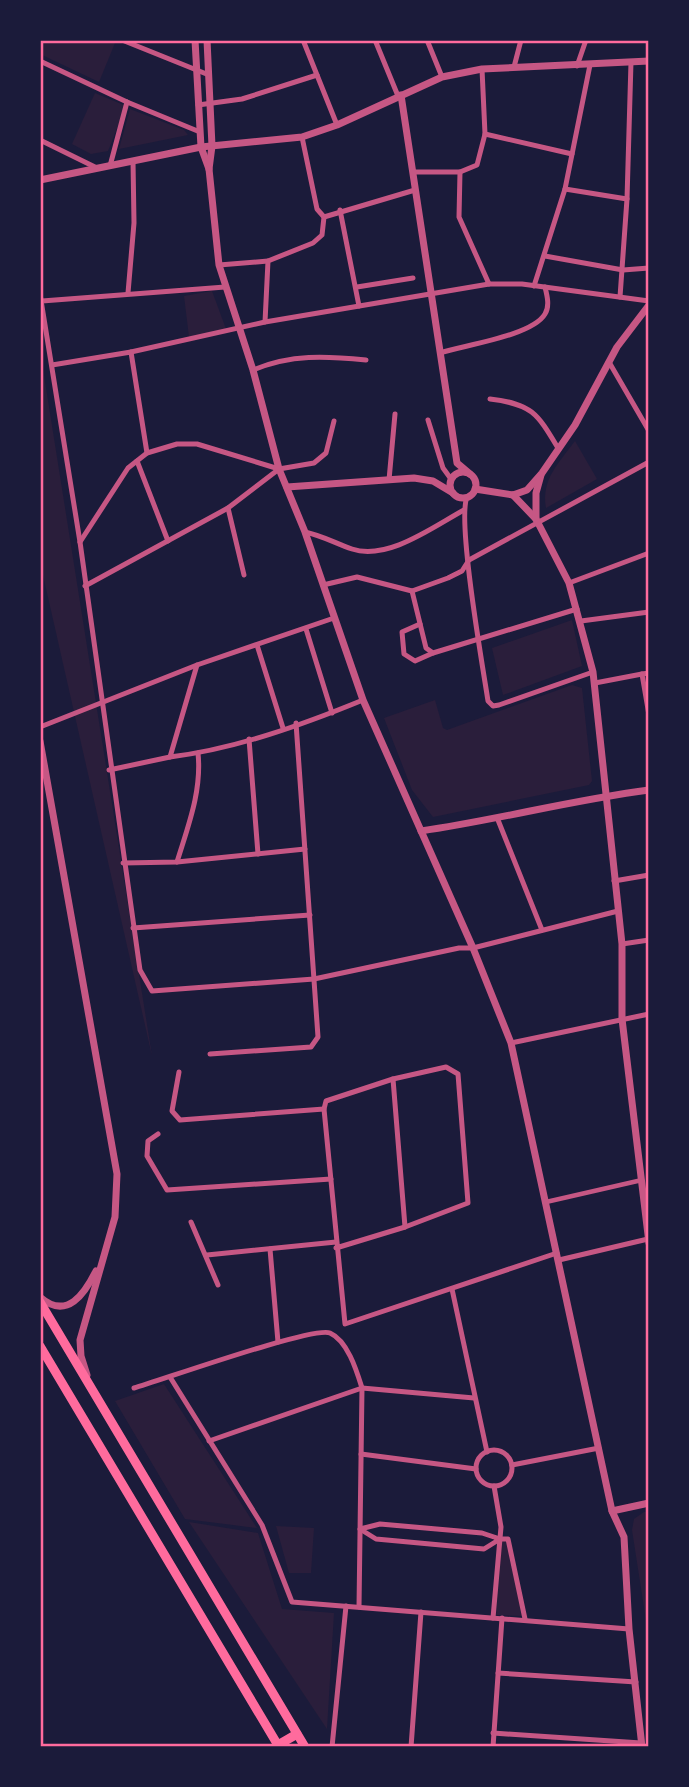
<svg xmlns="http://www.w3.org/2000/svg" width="689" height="1787" font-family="'DejaVu Sans',sans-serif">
<rect width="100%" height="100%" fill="#1b1b3a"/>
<g fill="#2a1e3b">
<path d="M 40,40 L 107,40 L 115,43 L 99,82 L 40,54 Z"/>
<path d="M 95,93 L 126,106 L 108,151 L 91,154 L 72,144 Z"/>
<path d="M 130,109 L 184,130 L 188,135 L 119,149 Z"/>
<path d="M 212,291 L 226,329 L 189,337 L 184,296 Z"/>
<path d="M 40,350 L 152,1056 L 40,562 Z"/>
<path d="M 575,441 L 597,479 L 546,508 C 541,479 559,463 575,441 Z"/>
<path d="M 572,620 L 582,666 L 503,695 L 492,648 Z"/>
<path d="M 572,685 L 582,688 L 592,781 L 589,785 L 433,817 L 412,790 L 384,718 L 435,700 L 443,728 L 447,730 Z"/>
<path d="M 164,1384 L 257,1528 L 185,1519 L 115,1401 Z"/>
<path d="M 644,1512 L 649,1512 L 649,1640 L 632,1530 L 634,1519 Z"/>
<path d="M 189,1522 L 258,1533 L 282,1609 L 334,1613 L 327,1729 Z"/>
<path d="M 276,1526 L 314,1528 L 311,1573 L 289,1573 Z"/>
<path d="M 502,1541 L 506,1541 L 522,1616 L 496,1615 Z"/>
</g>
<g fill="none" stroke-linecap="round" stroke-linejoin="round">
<path stroke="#c65784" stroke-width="4.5" d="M 546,1202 L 642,1180"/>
<g stroke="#c65784" stroke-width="5">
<path d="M 122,40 L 209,75"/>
<path d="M 303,40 L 337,125"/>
<path d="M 375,40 L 398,96"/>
<path d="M 427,40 L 442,77"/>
<path d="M 40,61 L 127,102 L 200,132"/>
<path d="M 577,66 L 586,40"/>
<path d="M 514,67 L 521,40"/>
<path d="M 198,105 L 242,99 L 317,75"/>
<path d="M 485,134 L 572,154"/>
<path d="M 40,140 L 97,168"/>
<path d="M 110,166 L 127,102"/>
<path d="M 413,172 L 460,172 L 477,165 L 485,134 L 482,69"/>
<path d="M 460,172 L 459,217 L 489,284"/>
<path d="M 565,189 L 627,199"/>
<path d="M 340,210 L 359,306"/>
<path d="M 324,217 L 415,190"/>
<path d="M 545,256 L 623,270 L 649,268"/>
<path d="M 219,265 L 268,261"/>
<path d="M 534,286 L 565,189 L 590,65"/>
<path d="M 357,287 L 413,278"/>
<path d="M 128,293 L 134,223 L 133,161"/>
<path d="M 40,294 L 80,542 L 140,970 L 152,991 L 314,979 L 459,948 L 473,948 L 618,911"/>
<path d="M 620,297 L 627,199 L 631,62"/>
<path d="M 42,301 L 225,287"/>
<path d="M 265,322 L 268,261 L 313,243 L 322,235 L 324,217 L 317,209 L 302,137"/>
<path d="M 440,353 C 464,345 532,336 545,314 C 550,306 547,295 545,287"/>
<path d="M 609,362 L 649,431"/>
<path d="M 52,365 L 131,352"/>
<path d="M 253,370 C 291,354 326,356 366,360"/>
<path d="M 490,399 C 532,404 537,413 558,448"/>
<path d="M 428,420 L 443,468 L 451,479"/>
<path d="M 147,453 L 131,352 L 265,322 L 489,284 L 522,284 L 649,301"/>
<path d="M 137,461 L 168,541"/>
<path d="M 389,480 L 395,414"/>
<path d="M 467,497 C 457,521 483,668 488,701 L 493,706 L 499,705 L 593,672"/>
<path d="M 228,508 L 244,575"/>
<path d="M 305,532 C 323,536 335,543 352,549 C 388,561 434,526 464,510"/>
<path d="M 80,542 L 128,468 L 147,453 L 177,444 L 197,444 L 279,469 L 314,463 L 326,453 L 334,421"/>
<path d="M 569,583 L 649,553"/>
<path d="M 323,585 L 357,577 L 412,591 L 448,578 L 462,571 L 469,560 L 649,462"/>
<path d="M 85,586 L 228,508 L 279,469"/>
<path d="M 412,591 L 426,648 L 433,653 L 577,609"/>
<path d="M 581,621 L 649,612"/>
<path d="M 420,624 L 402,632 L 404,654 L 415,661 L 433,653"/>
<path d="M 306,629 L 332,713"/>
<path d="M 257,645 L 283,728"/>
<path d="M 197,665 L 170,757 C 235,749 302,725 363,700"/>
<path d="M 649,673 L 642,674 L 649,715"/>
<path d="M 595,683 L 642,674"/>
<path d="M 40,727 L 197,665 L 334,618"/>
<path d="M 249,739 L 258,854"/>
<path d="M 109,770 L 170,757"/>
<path d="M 498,820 L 542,930"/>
<path d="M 177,862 C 188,826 202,791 198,753"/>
<path d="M 123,863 L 177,862 L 305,849"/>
<path d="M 614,881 L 649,875"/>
<path d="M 133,928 L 310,915"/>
<path d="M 622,944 L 649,940"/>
<path d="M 511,1043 L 649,1014"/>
<path d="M 210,1054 L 311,1047 L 318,1037 L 296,723"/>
<path d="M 179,1072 L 172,1111 L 180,1120 L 324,1109"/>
<path d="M 393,1079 L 405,1227"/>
<path d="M 158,1134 L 148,1141 L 147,1156 L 167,1190 L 331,1179"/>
<path d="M 191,1222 L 218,1285"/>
<path d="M 336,1248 L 405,1227 L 468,1203 L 458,1074 L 446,1067 L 393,1079 L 326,1101 L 324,1109 L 345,1324 L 557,1253"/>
<path d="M 270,1249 L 278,1342"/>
<path d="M 207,1255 L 336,1242"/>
<path d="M 559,1260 L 648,1239"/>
<path d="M 452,1289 L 487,1452"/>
<path d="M 170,1377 L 262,1525 L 292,1602 L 629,1629"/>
<path d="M 134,1388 C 162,1380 313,1326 330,1333 C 348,1341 357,1372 362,1388 L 359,1607"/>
<path d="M 209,1441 L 362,1388 L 474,1398"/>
<circle cx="494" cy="1468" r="18"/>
<path d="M 361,1454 L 476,1469"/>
<path d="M 512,1465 L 599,1448"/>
<path d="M 380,1524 L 482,1533 L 500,1539 L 484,1549 L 376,1539 L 360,1529 Z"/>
<path d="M 500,1539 L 508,1539 L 525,1619"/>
<path d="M 493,1618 L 501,1527 L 494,1486"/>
<path d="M 498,1673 L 636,1682"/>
<path d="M 493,1733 L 641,1743"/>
<path d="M 332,1747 L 346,1606"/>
<path d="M 411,1747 L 421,1612"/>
<path d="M 493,1747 L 502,1618"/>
</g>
<g stroke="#c65784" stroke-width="7">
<path d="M 195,40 L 201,147 L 209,169 L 219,265 L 253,370 L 279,469 L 305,532 L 363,700 L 473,948 L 511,1043 L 612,1511 L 624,1537 L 629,1629 L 642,1747"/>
<path d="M 207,40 L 212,146 L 209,169"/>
<path d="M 401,95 L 457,463 L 470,474"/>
<path d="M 40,180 L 201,147 L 302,137 L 337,125 L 442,77 L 482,69 L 649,61"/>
<circle cx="463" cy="485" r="13"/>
<path d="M 287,487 L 414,478 L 433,481 L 453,493"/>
<path d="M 475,489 L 513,495 L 527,490 L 542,473 L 575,425 L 617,347 L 649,305"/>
<path d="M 513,495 L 536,519 L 569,583 L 593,672 L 622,944 L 622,1019 L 649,1243"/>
<path d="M 536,519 L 536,493 L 541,475"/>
<path d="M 40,741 L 117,1174 L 115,1217 L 80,1340 L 81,1356 L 87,1375"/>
<path d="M 421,831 C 497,820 572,800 649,790"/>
<path d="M 40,1297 C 67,1321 85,1293 96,1271"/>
<path d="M 612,1511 L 649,1503"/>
</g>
<g stroke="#ff6b9d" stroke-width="9">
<path d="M 40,1302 L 305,1747"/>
<path d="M 40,1346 L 279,1747"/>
<path d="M 278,1745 L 297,1734"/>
</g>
</g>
<rect width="689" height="1787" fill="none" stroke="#1b1b3a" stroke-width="84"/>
<rect x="42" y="42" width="605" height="1703" fill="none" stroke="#ff6b9d" stroke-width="2.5"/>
</svg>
